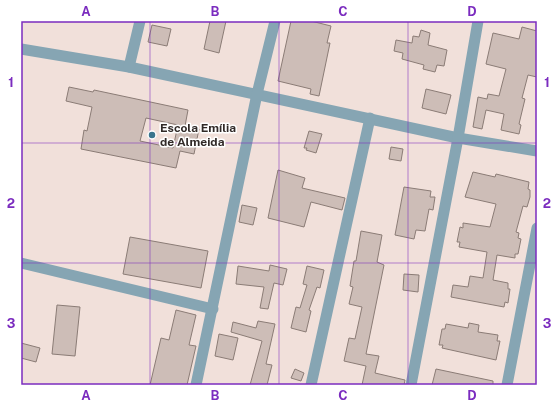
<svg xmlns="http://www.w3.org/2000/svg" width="558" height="406" font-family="'Public Sans',sans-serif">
<rect width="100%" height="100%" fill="#f1e0da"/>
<g fill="#cdbdb7" stroke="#8b7c76" fill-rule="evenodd">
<path d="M 210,21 L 226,21 L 219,53 L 204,49 Z"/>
<path d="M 291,21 L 311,21 L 331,26 L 327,43 L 330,43 L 319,96 L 310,94 L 311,89 L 278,81 Z"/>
<path d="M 152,25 L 171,29 L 167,46 L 148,42 Z"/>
<path d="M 522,27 L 537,31 L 537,77 L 528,75 L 522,98 L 525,99 L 519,124 L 521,125 L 519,134 L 501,130 L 504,114 L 486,110 L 482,129 L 473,127 L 478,97 L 487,99 L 488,94 L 499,96 L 506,69 L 486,64 L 493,33 L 519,39 Z"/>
<path d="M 421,30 L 430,33 L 428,45 L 447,50 L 444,66 L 437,65 L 435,72 L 423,69 L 424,65 L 402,59 L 403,53 L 394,51 L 396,40 L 412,43 L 413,36 L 419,37 Z"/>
<path d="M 69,87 L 93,92 L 94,90 L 188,110 L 185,126 L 199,129 L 194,154 L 180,151 L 176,168 L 81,149 L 84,130 L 87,131 L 92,107 L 66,101 ZM 146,118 L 178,125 L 173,148 L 140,141 Z"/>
<path d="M 426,89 L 451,95 L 446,114 L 422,108 Z"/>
<path d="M 309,131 L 322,134 L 316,153 L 306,150 L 307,148 L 304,148 Z"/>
<path d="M 391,147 L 403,149 L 401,161 L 389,159 Z"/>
<path d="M 278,170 L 305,178 L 302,188 L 345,198 L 342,210 L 311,202 L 304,227 L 268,218 Z"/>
<path d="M 473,172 L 495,177 L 496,174 L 529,182 L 528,189 L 530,190 L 530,197 L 527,207 L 523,206 L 516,232 L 519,233 L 518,238 L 521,239 L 518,254 L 515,254 L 515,258 L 497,255 L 493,280 L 508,283 L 508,289 L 510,289 L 508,303 L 505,302 L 504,307 L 451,297 L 453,285 L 468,287 L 470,276 L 483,278 L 487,252 L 459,247 L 460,242 L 457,242 L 460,227 L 463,228 L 463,223 L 490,227 L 496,204 L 465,197 Z"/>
<path d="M 404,187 L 431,191 L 430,197 L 435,197 L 433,210 L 429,209 L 425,231 L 416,230 L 414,239 L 395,235 Z"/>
<path d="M 242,205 L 257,208 L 253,225 L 239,222 Z"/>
<path d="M 361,231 L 382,235 L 377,262 L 384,265 L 366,354 L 379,356 L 375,373 L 405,380 L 404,385 L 362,385 L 366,366 L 344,361 L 349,338 L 355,339 L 362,307 L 349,304 L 353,287 L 350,286 L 354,261 L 356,261 Z"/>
<path d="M 130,237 L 208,251 L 201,288 L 123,274 Z"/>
<path d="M 270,265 L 287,269 L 283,285 L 274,283 L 268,309 L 260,308 L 264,287 L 236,284 L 238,266 L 269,271 Z"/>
<path d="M 307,266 L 324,270 L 320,288 L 317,287 L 309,310 L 311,311 L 306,332 L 291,328 L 296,307 L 300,308 L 307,285 L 303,284 Z"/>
<path d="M 404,274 L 419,275 L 418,292 L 403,290 Z"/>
<path d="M 57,305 L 80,307 L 75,356 L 52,354 Z"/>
<path d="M 176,310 L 196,315 L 189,345 L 196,346 L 187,385 L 150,385 L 161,338 L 169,340 Z"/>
<path d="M 258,321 L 275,324 L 266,364 L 272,365 L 267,385 L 250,385 L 262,341 L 231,332 L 233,322 L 256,328 Z"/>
<path d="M 469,323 L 479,325 L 478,332 L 498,335 L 497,341 L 500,341 L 496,360 L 442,348 L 443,345 L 439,345 L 442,329 L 445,329 L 446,324 L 468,328 Z"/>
<path d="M 219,334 L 238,338 L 233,360 L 215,356 Z"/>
<path d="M 21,343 L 40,348 L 36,362 L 21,358 Z"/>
<path d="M 295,369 L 304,373 L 301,381 L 291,378 Z"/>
<path d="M 436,369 L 493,381 L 493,385 L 432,385 Z"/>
</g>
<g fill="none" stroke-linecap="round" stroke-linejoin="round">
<g stroke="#86a5b3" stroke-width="11">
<path d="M 21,49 L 129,67 L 458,138 L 537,151"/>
<path d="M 129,67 L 140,21"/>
<path d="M 21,263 L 213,309"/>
<path d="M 196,385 L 257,94 L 275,21"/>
<path d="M 311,385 L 370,118"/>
<path d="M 411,385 L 458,138 L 478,21"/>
<path d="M 507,385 L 537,228"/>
</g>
</g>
<path fill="none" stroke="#7b2cbf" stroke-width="1" stroke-opacity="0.55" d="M 150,21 L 150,385M 279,21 L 279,385M 408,21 L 408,385M 21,143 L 537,143M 21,263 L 537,263"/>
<circle fill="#3a758d" stroke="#fff" stroke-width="1.5" cx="152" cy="135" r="4"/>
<g text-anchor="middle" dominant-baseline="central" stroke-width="3" stroke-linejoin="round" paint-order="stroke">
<g font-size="12" font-weight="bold" fill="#312a28" stroke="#fff" text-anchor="start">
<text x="160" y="128">Escola Emília<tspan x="160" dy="14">de Almeida</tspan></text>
</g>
</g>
<rect width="558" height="406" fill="none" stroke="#ffffff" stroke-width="44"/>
<rect x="22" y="22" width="514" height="362" fill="none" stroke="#7b2cbf" stroke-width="1.5"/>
<g font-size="13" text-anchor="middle" font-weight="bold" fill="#7b2cbf">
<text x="86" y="16">A</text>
<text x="215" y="16">B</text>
<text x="343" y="16">C</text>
<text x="472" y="16">D</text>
<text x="11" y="87">1</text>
<text x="547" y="87">1</text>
<text x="11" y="208">2</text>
<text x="547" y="208">2</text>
<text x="11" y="328">3</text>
<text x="547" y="328">3</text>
<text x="86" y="400">A</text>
<text x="215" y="400">B</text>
<text x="343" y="400">C</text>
<text x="472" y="400">D</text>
</g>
</svg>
